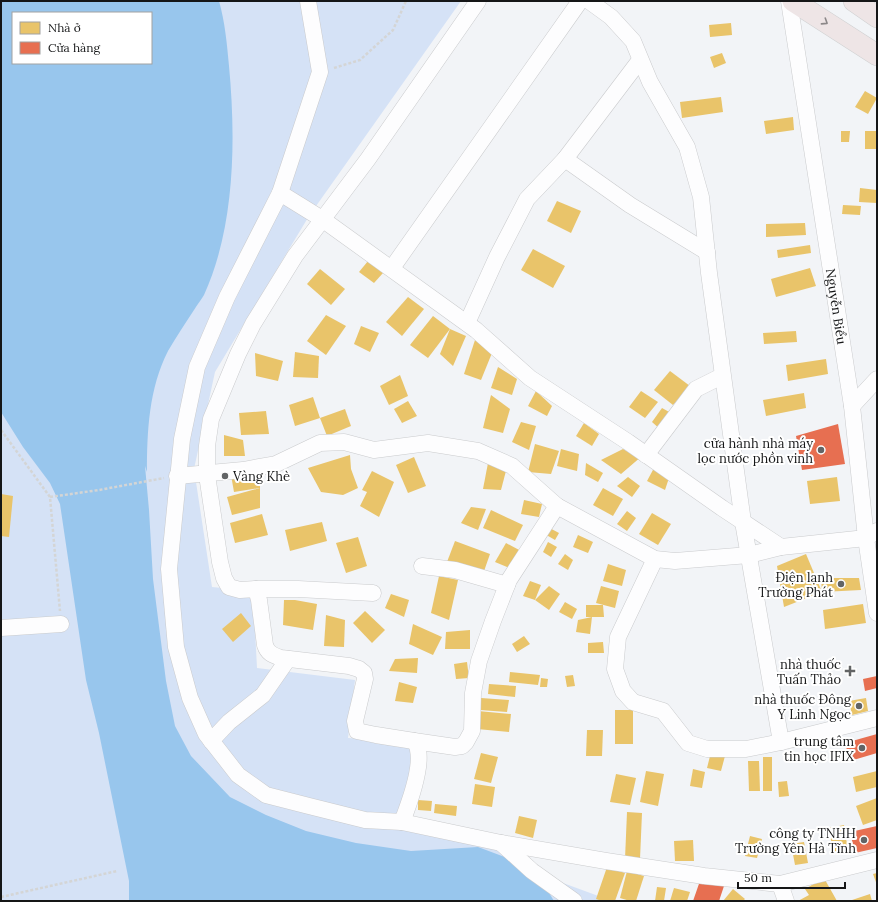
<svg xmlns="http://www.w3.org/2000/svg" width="878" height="902" font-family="Lora,serif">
<rect width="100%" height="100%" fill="#f2f4f7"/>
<path fill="#d5e2f6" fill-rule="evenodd" d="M 1,1 L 461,1 L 309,216 L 215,372 L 194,469 L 212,587 L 253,591 L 257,668 L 355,680 L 348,738 L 416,742 L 398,828 L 492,841 L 544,876 L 612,901 L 1,901 ZM 13,13 L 151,13 L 151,63 L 13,63 Z"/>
<path fill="#98c6ed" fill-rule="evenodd" d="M 1,1 L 219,1 C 225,22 227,44 229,66 C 236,140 235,227 204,295 C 201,300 197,305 194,310 C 185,324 176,337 168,351 C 149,388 147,431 147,472 L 145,466 L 149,510 L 153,579 L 166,681 L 175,726 L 191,756 L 230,797 L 266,815 L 306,831 L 356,843 L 411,851 L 478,847 L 515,861 L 546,888 L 554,901 L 129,901 L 129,881 L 99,733 L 86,680 L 60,504 L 50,483 L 23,447 L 1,412 ZM 13,13 L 151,13 L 151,63 L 13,63 Z"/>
<g fill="#e9c46a">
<path d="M 731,23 L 732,35 L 710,37 L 709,25 Z"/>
<path d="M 722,53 L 726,63 L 714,68 L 710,57 Z"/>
<path d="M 865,91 L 877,98 L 868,114 L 855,107 Z"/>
<path d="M 721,97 L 723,112 L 682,118 L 680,102 Z"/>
<path d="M 793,117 L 794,130 L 766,134 L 764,121 Z"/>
<path d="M 841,131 L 850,131 L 849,142 L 841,142 Z"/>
<rect x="865" y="131" width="12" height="18"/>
<path d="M 860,188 L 877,190 L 877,203 L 859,202 Z"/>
<path d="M 557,201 L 581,211 L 571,233 L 547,221 Z"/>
<path d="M 843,205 L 861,206 L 860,215 L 842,214 Z"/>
<path d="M 805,223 L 806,235 L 766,237 L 766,224 Z"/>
<path d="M 810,245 L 811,253 L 778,258 L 777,250 Z"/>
<path d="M 533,249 L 565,266 L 553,288 L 521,270 Z"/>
<path d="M 368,261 L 383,273 L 374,283 L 359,272 Z"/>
<path d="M 810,268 L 816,286 L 776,297 L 771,279 Z"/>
<path d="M 320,269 L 345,289 L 331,305 L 307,284 Z"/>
<path d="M 408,297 L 424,309 L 402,336 L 386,322 Z"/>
<path d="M 326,315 L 346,326 L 326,355 L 307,341 Z"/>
<path d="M 433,316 L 450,329 L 428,358 L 410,345 Z"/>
<path d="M 361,326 L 379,333 L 370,352 L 354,344 Z"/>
<path d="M 450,329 L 466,336 L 453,366 L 440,354 Z"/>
<path d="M 796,331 L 797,342 L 764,344 L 763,333 Z"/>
<path d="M 475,340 L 494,348 L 481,380 L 464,374 Z"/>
<path d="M 295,352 L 319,356 L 318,378 L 293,377 Z"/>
<path d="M 255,353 L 283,361 L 278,381 L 256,376 Z"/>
<path d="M 826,359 L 828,374 L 788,381 L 786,365 Z"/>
<path d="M 498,367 L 517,379 L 512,395 L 491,388 Z"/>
<path d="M 670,371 L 690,386 L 673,405 L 654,390 Z"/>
<path d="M 400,375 L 408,396 L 389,405 L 380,386 Z"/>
<path d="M 536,391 L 552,406 L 547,416 L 528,406 Z"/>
<path d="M 641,391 L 658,402 L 645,418 L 629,407 Z"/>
<path d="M 804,393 L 806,408 L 766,416 L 763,400 Z"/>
<path d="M 491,395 L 510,409 L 503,433 L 483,428 Z"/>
<path d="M 313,397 L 320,418 L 295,426 L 289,405 Z"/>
<path d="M 408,401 L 417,416 L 402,423 L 394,409 Z"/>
<path d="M 662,408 L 671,413 L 661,430 L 652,422 Z"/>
<path d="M 345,409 L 351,426 L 327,436 L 320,418 Z"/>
<path d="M 266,411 L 269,434 L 241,435 L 239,413 Z"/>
<path d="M 521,422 L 536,426 L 529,450 L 512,442 Z"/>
<path d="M 584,423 L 599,434 L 592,446 L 576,436 Z"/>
<path d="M 224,435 L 243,440 L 245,456 L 224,456 Z"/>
<path d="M 535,444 L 559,451 L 551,474 L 528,472 Z"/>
<path d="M 561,449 L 579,454 L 577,471 L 557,466 Z"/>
<path d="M 623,449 L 632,454 L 642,456 L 621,474 L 601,460 Z"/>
<path d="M 350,455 L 351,469 L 358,488 L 343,495 L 321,492 L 308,468 Z"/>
<path d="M 414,457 L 426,486 L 408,493 L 396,465 Z"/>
<path d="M 488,463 L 507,467 L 501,490 L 483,489 Z"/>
<path d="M 586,463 L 603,473 L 598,482 L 585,475 Z"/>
<path d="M 654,468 L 670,475 L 665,490 L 647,481 Z"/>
<path d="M 260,470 L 260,488 L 234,492 L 231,475 Z"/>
<path d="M 372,471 L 394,482 L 379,517 L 360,506 L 367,492 L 362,490 Z"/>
<path d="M 628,477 L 640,486 L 632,497 L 617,486 Z"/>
<path d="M 837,477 L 840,501 L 810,504 L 807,481 Z"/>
<path d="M 260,488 L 260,508 L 232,515 L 227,497 Z"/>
<path d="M 603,488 L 623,499 L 613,516 L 593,505 Z"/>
<path d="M 1,494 L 13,496 L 9,537 L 1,536 Z"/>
<path d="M 524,500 L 542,504 L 539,517 L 521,514 Z"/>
<path d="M 471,507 L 486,509 L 478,530 L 461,523 Z"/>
<path d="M 491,510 L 523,525 L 515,541 L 483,528 Z"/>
<path d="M 627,511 L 636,518 L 627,531 L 617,524 Z"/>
<path d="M 652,513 L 671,524 L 658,545 L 639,534 Z"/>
<path d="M 262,514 L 268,535 L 235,543 L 230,523 Z"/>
<path d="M 322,522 L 327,541 L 290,551 L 285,530 Z"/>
<path d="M 544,525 L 559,533 L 555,540 L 543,533 Z"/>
<path d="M 578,535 L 593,542 L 588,553 L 573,547 Z"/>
<path d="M 358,537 L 367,566 L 346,573 L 336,543 Z"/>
<path d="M 455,541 L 490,554 L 483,574 L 447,562 Z"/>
<path d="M 548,542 L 557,547 L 551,557 L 543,552 Z"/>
<path d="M 506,543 L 521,551 L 512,569 L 495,562 Z"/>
<path d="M 565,554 L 573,560 L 568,570 L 558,564 Z"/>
<path d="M 806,554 L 822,592 L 784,607 L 777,566 Z"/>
<path d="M 608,564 L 626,570 L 622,586 L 603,581 Z"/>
<path d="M 439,576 L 458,580 L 449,620 L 431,613 Z"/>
<path d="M 821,578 L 859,578 L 861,590 L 822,592 Z"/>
<path d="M 530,581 L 541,585 L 535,600 L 523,596 Z"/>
<path d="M 549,586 L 560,594 L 549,610 L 535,600 Z"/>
<path d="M 601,586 L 619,591 L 615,608 L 596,603 Z"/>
<path d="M 391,594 L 409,600 L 404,617 L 385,608 Z"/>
<path d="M 284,600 L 295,600 L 317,604 L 313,630 L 283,625 Z"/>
<path d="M 565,602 L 577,609 L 572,619 L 559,612 Z"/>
<path d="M 863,604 L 866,623 L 825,629 L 823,610 Z"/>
<path d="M 586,605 L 603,605 L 604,617 L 586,617 Z"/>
<path d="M 365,611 L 385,630 L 372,643 L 353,623 Z"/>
<path d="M 241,613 L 251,626 L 233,642 L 222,629 Z"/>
<path d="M 326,615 L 345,620 L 344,647 L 324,646 Z"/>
<path d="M 592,617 L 590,634 L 576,632 L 578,620 Z"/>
<path d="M 413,624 L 442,637 L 433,655 L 409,644 Z"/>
<path d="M 470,630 L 470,649 L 445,649 L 446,632 Z"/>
<path d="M 524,636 L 530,644 L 517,652 L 512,644 Z"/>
<path d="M 603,642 L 604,653 L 588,653 L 588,643 Z"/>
<path d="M 418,658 L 417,673 L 389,671 L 395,659 Z"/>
<path d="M 467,662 L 469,678 L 456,679 L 454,664 Z"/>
<path d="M 510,672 L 540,675 L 538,685 L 509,682 Z"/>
<path d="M 573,675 L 575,686 L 567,687 L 565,676 Z"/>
<path d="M 541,678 L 548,679 L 547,687 L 540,687 Z"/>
<path d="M 399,682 L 417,687 L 413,703 L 395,701 Z"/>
<path d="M 489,684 L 516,686 L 515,697 L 488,694 Z"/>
<path d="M 481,698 L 509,700 L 507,712 L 480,710 Z"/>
<path d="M 866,698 L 868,711 L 852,715 L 849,701 Z"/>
<rect x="615" y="710" width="18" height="34"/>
<path d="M 478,711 L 511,714 L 509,732 L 477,729 Z"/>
<path d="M 587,730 L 603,730 L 602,756 L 586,756 Z"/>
<path d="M 711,752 L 725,756 L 721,771 L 707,768 Z"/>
<path d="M 481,753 L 498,757 L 491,783 L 474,779 Z"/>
<rect x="763" y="757" width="9" height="34"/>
<path d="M 748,761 L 759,761 L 760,791 L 749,791 Z"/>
<path d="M 693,769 L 705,772 L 702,788 L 690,786 Z"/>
<path d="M 646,771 L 664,774 L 658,806 L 640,802 Z"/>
<path d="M 877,771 L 877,787 L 856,792 L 853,777 Z"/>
<path d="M 616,774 L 636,778 L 630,805 L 610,802 Z"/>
<path d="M 787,781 L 789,796 L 779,797 L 778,782 Z"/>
<path d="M 475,784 L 495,787 L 492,807 L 472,804 Z"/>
<path d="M 877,798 L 877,820 L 863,825 L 856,806 Z"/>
<path d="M 418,800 L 432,801 L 431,811 L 418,810 Z"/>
<path d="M 435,804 L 457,806 L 456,816 L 434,813 Z"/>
<path d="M 627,812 L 642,813 L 640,859 L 625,859 Z"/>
<path d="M 519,816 L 537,820 L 533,838 L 515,833 Z"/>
<path d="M 844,825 L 848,851 L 833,853 L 829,828 Z"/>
<path d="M 750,836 L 762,839 L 757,858 L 745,856 Z"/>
<path d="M 693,840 L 694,861 L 675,861 L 674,841 Z"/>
<path d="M 804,842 L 808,863 L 795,865 L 791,844 Z"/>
<path d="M 607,867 L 625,873 L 615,901 L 602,901 L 596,899 Z"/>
<path d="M 627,871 L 644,876 L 636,901 L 630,901 L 620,898 Z"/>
<path d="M 877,873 L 877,885 L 873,874 Z"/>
<path d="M 824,878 L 837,901 L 798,901 L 809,895 L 805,889 Z"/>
<path d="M 657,887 L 666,888 L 664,901 L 655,901 Z"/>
<path d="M 674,888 L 690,892 L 687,901 L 670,901 Z"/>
<path d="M 733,889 L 745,899 L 743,901 L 723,901 Z"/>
<path d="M 870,894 L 872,901 L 849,901 Z"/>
</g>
<g fill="#e76f51">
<path d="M 838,424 L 845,464 L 802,470 L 796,436 Z"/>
<path d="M 877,676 L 877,688 L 865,691 L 863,679 Z"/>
<path d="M 877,734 L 877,753 L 850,761 L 845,743 Z"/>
<path d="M 877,826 L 877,848 L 855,853 L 850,832 Z"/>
<path d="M 701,878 L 724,886 L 719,901 L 693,901 Z"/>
</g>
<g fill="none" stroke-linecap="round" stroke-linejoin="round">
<g stroke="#cacbcd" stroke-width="17">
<g id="minor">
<path d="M 308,1 L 320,72 L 280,193 L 227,297 L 197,367 L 182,439 L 169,569 L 176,647 L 190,698 L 206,734 L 238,775 L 266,795 L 309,806 L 365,820 L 402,822 L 501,843 L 606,861 L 704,876 L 780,884 L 877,860"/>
<path d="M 589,1 L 611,17 L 633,41 L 650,82 L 687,147 L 701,197 L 709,273 L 743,522 L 781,742"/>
<path id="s1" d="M 789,1 L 852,406 L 866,538 L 877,613"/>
<path d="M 565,159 L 630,205 L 707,252"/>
<path d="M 280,193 L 322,219 L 476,330 L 530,378 L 628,442 L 722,508 L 781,547"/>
<path d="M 392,268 L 580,1"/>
<path d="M 467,323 L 497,257 L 527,199 L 565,159 L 640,60"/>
<path d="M 852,406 L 877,379"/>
<path d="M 646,455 L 696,389 L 722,376"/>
<path d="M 177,476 L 243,470 L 276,464 L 320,443 L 344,442 L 374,450 L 428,443 L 478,451 L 512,466 L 557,506 L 655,559 L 675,561 L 749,555 L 781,547 L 866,538 L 877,531"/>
<path d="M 655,559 L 618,637 L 615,669 L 623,691 L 633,702 L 663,711 L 688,743 L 707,749 L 746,749 L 781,742 L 877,718"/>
<path d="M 422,566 L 455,570 L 507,585"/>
<path d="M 256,589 L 298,589 L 373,593"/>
<path d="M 1,628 L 61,624"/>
<path d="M 211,741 L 229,722 L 263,695 L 288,659"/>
<path d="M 414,741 L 455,747 L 462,746 L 466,742 L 472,731 L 473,693 L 479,661 L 493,621 L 509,580 L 557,506"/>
<path d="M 402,822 C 409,804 422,768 418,750 C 418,747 416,744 414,741 L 376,735 L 357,731 L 355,721 L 365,679 L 364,673 L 359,669 L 349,666 L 281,658 C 273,655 268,654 265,645 L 259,600 L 256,589 L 240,590 L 229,587 L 224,578 L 220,562 L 207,475 L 207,446 L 211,419 L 238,354 L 253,324 L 295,256 L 368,159 L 478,1"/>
<path d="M 501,843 L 532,871 L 574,901"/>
<path d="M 780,884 L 786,901"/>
</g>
</g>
<g stroke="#d0d1d2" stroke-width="22">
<g id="major">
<path d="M 793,1 L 877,55"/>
<path d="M 854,1 L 877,17"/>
</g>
</g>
<g stroke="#d4d5d5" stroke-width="2.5" stroke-dasharray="3 2" stroke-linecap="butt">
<path d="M 334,68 L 360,60 L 393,30 L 406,1"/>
<path d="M 1,430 L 50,497 L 60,611"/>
<path d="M 50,497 L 99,490 L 164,478"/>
<path d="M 1,897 L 117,871"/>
</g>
<use href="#minor" stroke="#fdfdfe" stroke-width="16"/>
<use href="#major" stroke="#eee5e6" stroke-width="21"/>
</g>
<defs><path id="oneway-chevron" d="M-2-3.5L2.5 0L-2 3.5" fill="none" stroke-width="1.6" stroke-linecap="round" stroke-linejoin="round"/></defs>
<use stroke="#8c8889" href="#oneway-chevron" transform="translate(825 22) rotate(33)"/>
<g fill="#626465" stroke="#fff" stroke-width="1.5">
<circle cx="821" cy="450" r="4"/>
<circle cx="225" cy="476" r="4"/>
<circle cx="841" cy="584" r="4"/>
<path d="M848 665h4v4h4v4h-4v4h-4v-4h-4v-4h4z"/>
<circle cx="859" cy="706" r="4"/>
<circle cx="862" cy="748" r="4"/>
<circle cx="864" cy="840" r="4"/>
</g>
<g text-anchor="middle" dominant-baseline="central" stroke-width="4" stroke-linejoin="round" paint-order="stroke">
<g font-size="13" fill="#151617" stroke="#fff">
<text stroke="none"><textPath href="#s1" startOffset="309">Nguyễn Biểu</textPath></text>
</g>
<g font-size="13" fill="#151617" stroke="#fff" text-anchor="end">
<text x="813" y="443">cửa hành nhà máy<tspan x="813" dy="15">lọc nước phồn vinh</tspan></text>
<text x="233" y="476" text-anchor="start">Vàng Khè</text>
<text x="833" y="577">Điện lạnh<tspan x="833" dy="15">Trường Phát</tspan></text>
<text x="841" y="664">nhà thuốc<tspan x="841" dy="15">Tuấn Thảo</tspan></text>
<text x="851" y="699">nhà thuốc Đông<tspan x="851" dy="15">Y Linh Ngọc</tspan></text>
<text x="854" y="741">trung tâm<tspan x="854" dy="15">tin học IFIX</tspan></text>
<text x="856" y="833">công ty TNHH<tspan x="856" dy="15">Trường Yên Hà Tĩnh</tspan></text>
</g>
</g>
<rect width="878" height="902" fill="none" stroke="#151617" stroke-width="4"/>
<rect x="12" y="12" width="140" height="52" fill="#ffffff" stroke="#a1a2a2"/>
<rect x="20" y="22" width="20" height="12" fill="#e9c46a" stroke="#a1a2a2"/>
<text x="48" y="32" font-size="12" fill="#151617">Nhà ở</text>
<rect x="20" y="42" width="20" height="12" fill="#e76f51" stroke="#a1a2a2"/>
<text x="48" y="52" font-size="12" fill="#151617">Cửa hàng</text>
<path d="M738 882v6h107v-6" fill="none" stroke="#151617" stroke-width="2"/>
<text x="744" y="882" font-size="12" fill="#151617" stroke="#ffffff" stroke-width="3" paint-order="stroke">50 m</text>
</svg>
